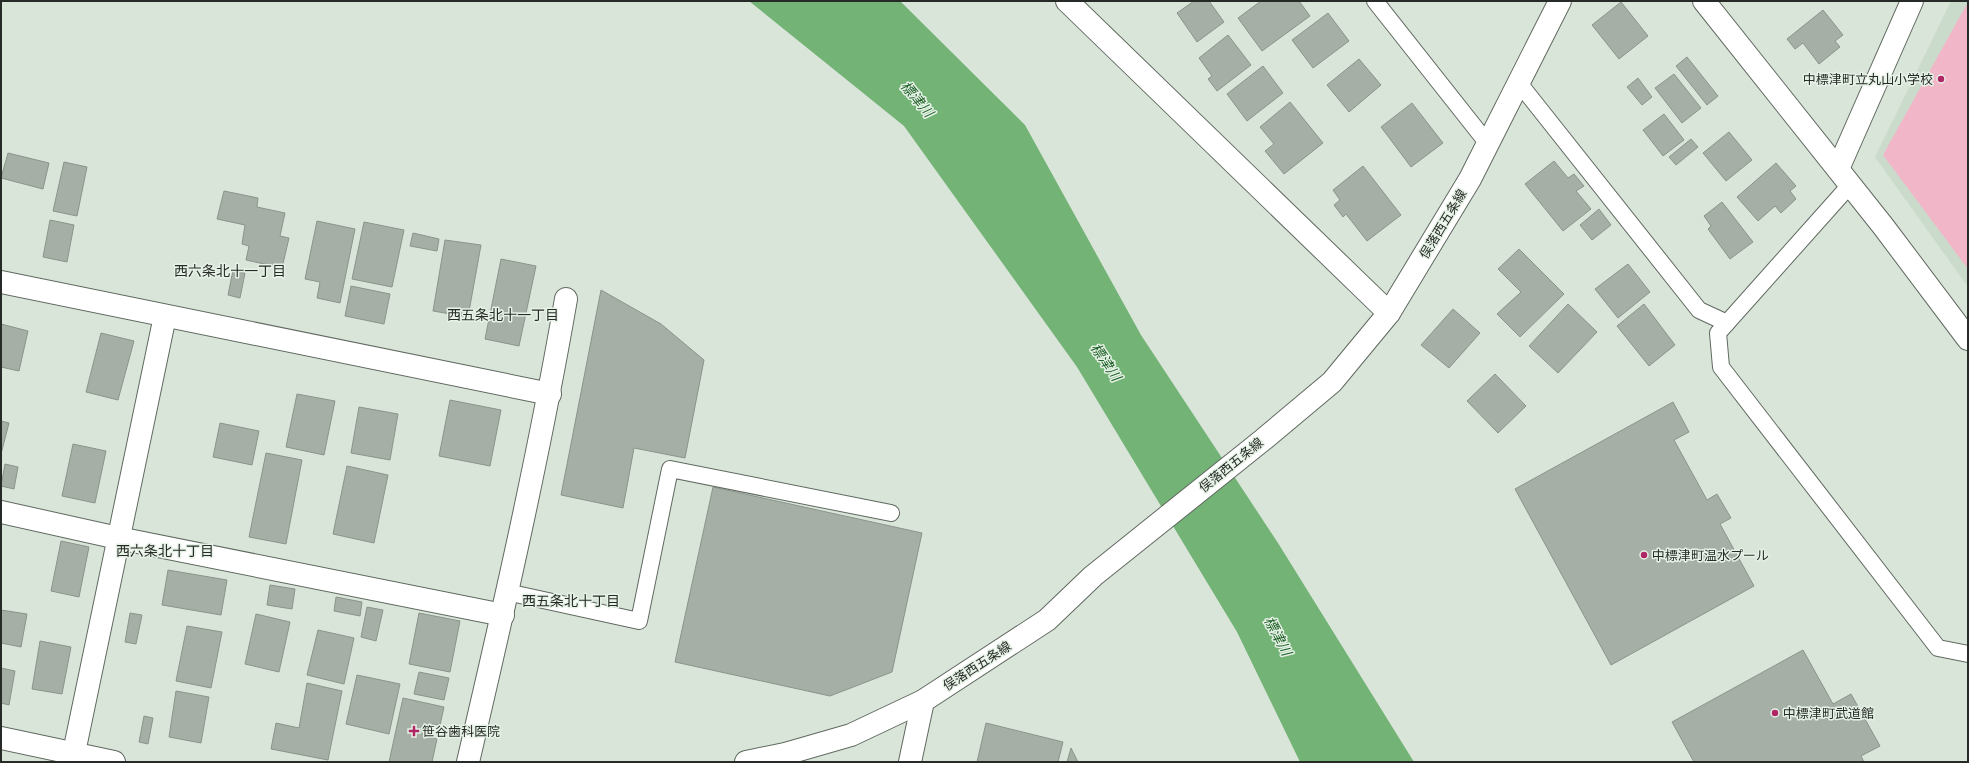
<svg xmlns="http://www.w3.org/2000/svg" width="1969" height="763" font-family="Arial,'Noto Sans JP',sans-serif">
<rect width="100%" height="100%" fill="#dae5da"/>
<path fill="#cbdbcb" d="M 1951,1 L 1968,1 L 1968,287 L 1875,157 Z"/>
<path fill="#f1b6c8" d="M 1968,2 L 1968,269 L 1883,155 Z"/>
<path fill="#73b376" d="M 749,1 L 900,1 L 1025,125 L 1141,335 L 1278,543 L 1414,762 L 1300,762 L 1237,632 L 1077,367 L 904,126 Z"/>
<g fill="#a5afa5" stroke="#8b948b">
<path d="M 1194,1 L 1209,1 L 1224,22 L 1197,42 L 1177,13 Z"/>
<path d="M 1261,1 L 1299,1 L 1310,16 L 1262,51 L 1238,18 Z"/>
<path d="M 1621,2 L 1648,36 L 1619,59 L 1592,25 Z"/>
<path d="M 1823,10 L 1843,35 L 1835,41 L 1840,47 L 1819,64 L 1803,43 L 1795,49 L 1787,39 Z"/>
<path d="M 1328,13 L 1349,41 L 1313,68 L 1292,40 Z"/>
<path d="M 1228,35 L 1251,65 L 1217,91 L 1208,79 L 1212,76 L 1199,58 Z"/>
<path d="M 1687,57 L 1718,96 L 1707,105 L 1676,66 Z"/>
<path d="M 1359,59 L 1381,85 L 1349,112 L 1327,85 Z"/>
<path d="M 1263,66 L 1283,93 L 1247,121 L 1227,94 Z"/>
<path d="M 1674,74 L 1701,108 L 1682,123 L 1655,88 Z"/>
<path d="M 1638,78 L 1652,97 L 1642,105 L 1627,87 Z"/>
<path d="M 1290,102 L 1323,143 L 1284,174 L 1265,151 L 1274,144 L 1260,127 Z"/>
<path d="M 1412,103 L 1443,143 L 1411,167 L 1381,127 Z"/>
<path d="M 1664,114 L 1684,140 L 1663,156 L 1643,130 Z"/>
<path d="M 1729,132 L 1752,160 L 1726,181 L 1703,153 Z"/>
<path d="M 1691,139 L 1698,147 L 1676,165 L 1669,157 Z"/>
<path d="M 8,153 L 49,163 L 43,189 L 1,178 Z"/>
<path d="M 1554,161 L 1568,178 L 1574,174 L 1584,186 L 1576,191 L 1591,209 L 1563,231 L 1525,184 Z"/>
<path d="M 64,162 L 87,167 L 77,216 L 53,211 Z"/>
<path d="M 1776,163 L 1796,186 L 1790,191 L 1796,199 L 1781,213 L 1775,206 L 1758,221 L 1737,197 Z"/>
<path d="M 1363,166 L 1401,215 L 1367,241 L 1346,214 L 1343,217 L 1334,205 L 1340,200 L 1333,190 Z"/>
<path d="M 224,191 L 258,198 L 257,207 L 285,213 L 280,236 L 289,238 L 282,268 L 246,260 L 249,246 L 242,244 L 245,225 L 217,219 Z"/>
<path d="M 1722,202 L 1753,242 L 1730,259 L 1708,229 L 1711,226 L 1704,216 Z"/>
<path d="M 1599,209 L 1611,225 L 1592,240 L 1580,225 Z"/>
<path d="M 50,220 L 74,225 L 67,262 L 43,257 Z"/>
<path d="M 317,221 L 355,229 L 340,303 L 317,298 L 320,282 L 305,279 Z"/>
<path d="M 364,222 L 404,230 L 392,287 L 352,279 Z"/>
<path d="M 413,233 L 439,239 L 437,251 L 410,246 Z"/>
<path d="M 445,240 L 481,245 L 468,317 L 433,311 Z"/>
<path d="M 1519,249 L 1564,294 L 1520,337 L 1497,314 L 1521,292 L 1498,269 Z"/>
<path d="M 501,259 L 536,266 L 519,346 L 485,339 Z"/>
<path d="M 1628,264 L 1650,292 L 1618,318 L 1595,289 Z"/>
<path d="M 233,270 L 245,273 L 240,298 L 228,295 Z"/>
<path d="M 351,286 L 390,294 L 384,324 L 345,316 Z"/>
<path d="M 601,290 L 661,324 L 704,360 L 685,458 L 634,448 L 623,508 L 561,495 Z"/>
<path d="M 1568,304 L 1597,332 L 1558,373 L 1529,346 Z"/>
<path d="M 1644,304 L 1675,345 L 1649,366 L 1617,326 Z"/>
<path d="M 1453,309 L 1480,333 L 1449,368 L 1421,345 Z"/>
<path d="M 1,324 L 28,331 L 19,371 L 1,367 Z"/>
<path d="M 101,333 L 134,341 L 118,400 L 86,392 Z"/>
<path d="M 1495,374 L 1526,406 L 1498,433 L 1467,401 Z"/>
<path d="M 297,394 L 335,401 L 324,455 L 286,447 Z"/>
<path d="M 450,400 L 501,410 L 490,466 L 439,456 Z"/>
<path d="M 1673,402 L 1689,432 L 1674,440 L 1707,500 L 1717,494 L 1731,518 L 1720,524 L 1754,586 L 1611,665 L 1515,489 Z"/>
<path d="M 359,407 L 398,414 L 390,460 L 351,453 Z"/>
<path d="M 1,421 L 9,423 L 1,454 Z"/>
<path d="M 220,423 L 259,431 L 252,465 L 213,457 Z"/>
<path d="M 73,444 L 106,451 L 95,503 L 62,496 Z"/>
<path d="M 266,453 L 302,460 L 286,544 L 249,537 Z"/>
<path d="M 5,464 L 18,467 L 14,489 L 1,486 Z"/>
<path d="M 347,466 L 388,475 L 374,543 L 333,534 Z"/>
<path d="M 713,487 L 922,533 L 892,672 L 830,696 L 675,662 Z"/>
<path d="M 61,541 L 89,547 L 79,597 L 51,591 Z"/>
<path d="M 168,570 L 227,580 L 221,615 L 162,605 Z"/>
<path d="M 270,585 L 295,589 L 292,609 L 267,605 Z"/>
<path d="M 336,597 L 362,602 L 360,616 L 334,611 Z"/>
<path d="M 367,607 L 383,610 L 376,641 L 361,637 Z"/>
<path d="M 1,610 L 27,614 L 21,647 L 1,643 Z"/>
<path d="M 130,613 L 142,615 L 136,644 L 125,642 Z"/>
<path d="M 419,613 L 460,621 L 450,672 L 409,664 Z"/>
<path d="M 256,614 L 290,622 L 279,672 L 245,664 Z"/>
<path d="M 187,626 L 222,632 L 211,688 L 176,681 Z"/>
<path d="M 318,630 L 354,638 L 344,684 L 307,675 Z"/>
<path d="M 40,641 L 71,647 L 62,694 L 32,689 Z"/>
<path d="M 1803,650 L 1833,704 L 1851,694 L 1880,746 L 1861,756 L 1864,762 L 1694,762 L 1672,722 Z"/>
<path d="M 1,668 L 15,671 L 9,705 L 1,703 Z"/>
<path d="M 419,672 L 449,678 L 444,700 L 414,694 Z"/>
<path d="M 357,675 L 400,684 L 389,734 L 346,724 Z"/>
<path d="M 307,683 L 342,691 L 328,760 L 271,749 L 276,723 L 299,728 Z"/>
<path d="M 176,691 L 209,697 L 201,743 L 169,737 Z"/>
<path d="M 403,698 L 444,707 L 440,725 L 433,724 L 431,737 L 437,739 L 432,762 L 389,762 Z"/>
<path d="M 144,716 L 153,718 L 148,744 L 139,742 Z"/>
<path d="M 986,723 L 1063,742 L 1058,762 L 977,762 Z"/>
<path d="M 1071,748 L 1078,762 L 1067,762 Z"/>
</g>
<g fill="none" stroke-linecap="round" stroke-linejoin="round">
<g stroke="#606960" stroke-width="18">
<g id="service">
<path d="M 1375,1 L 1488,144"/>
<path d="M 1519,83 L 1699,310 L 1727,323"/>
<path d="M 1850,185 L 1718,333 L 1721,367 L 1938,648 L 1968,654"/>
<path d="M 507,592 L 639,621 L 670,469 L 891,513"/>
</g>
</g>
<g stroke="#606960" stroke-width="24">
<g id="minor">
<path d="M 1067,1 L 1389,313"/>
<path d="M 1838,169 L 1912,1"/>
<path d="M 1,282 L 550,394"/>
<path d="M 1,512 L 118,538 L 503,615"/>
<path d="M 1,738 L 114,762"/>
<path d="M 72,762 L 165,316"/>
<path d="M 468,762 C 504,608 539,455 566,299"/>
<path d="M 910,762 L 923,701"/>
</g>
</g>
<g stroke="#606960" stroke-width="24">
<path id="tertiary" d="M 1704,1 L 1883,226 L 1968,339"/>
</g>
<g stroke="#606960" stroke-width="24">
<path id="secondary" d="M 746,762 L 785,754 L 851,735 L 923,701 L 1047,620 L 1093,576 L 1264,439 L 1332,382 L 1389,313 L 1470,179 L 1560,1"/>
</g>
<use href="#service" stroke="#fff" stroke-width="16"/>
<use href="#minor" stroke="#fff" stroke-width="22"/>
<use href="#tertiary" stroke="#fff" stroke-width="22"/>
<use href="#secondary" stroke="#fff" stroke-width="22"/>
</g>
<g fill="#b02564" stroke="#e7f2e7" stroke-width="1.5">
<circle cx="1941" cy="79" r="4"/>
<circle cx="1644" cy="555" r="4"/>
<circle cx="1775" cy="713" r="4"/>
<path d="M412 725h4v4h4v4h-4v4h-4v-4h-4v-4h4z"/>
</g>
<g text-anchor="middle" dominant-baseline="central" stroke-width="3" stroke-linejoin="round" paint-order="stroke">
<g font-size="13" fill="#272b27" stroke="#e7f2e7" text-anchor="start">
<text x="1933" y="79" text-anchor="end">中標津町立丸山小学校</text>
<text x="1652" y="555">中標津町温水プール</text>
<text x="1783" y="713">中標津町武道館</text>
<text x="422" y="731">笹谷歯科医院</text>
</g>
<g font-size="13" fill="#272b27" stroke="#e7f2e7">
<text transform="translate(1443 224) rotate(-59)">俣落西五条線</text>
<text transform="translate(1231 465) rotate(-39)">俣落西五条線</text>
<text transform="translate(977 666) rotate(-33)">俣落西五条線</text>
</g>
<g font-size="14" font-style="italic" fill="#1c5f25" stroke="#e7f2e7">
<text transform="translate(917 99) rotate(50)">標津川</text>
<text transform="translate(1106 362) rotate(56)">標津川</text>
<text transform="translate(1278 636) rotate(62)">標津川</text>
</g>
<g font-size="14" fill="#272b27" stroke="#e7f2e7">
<text x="230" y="271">西六条北十一丁目</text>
<text x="503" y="315">西五条北十一丁目</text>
<text x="165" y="551">西六条北十丁目</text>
<text x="571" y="601">西五条北十丁目</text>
</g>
</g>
<rect width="1969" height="763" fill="none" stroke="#272b27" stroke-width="4"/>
</svg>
